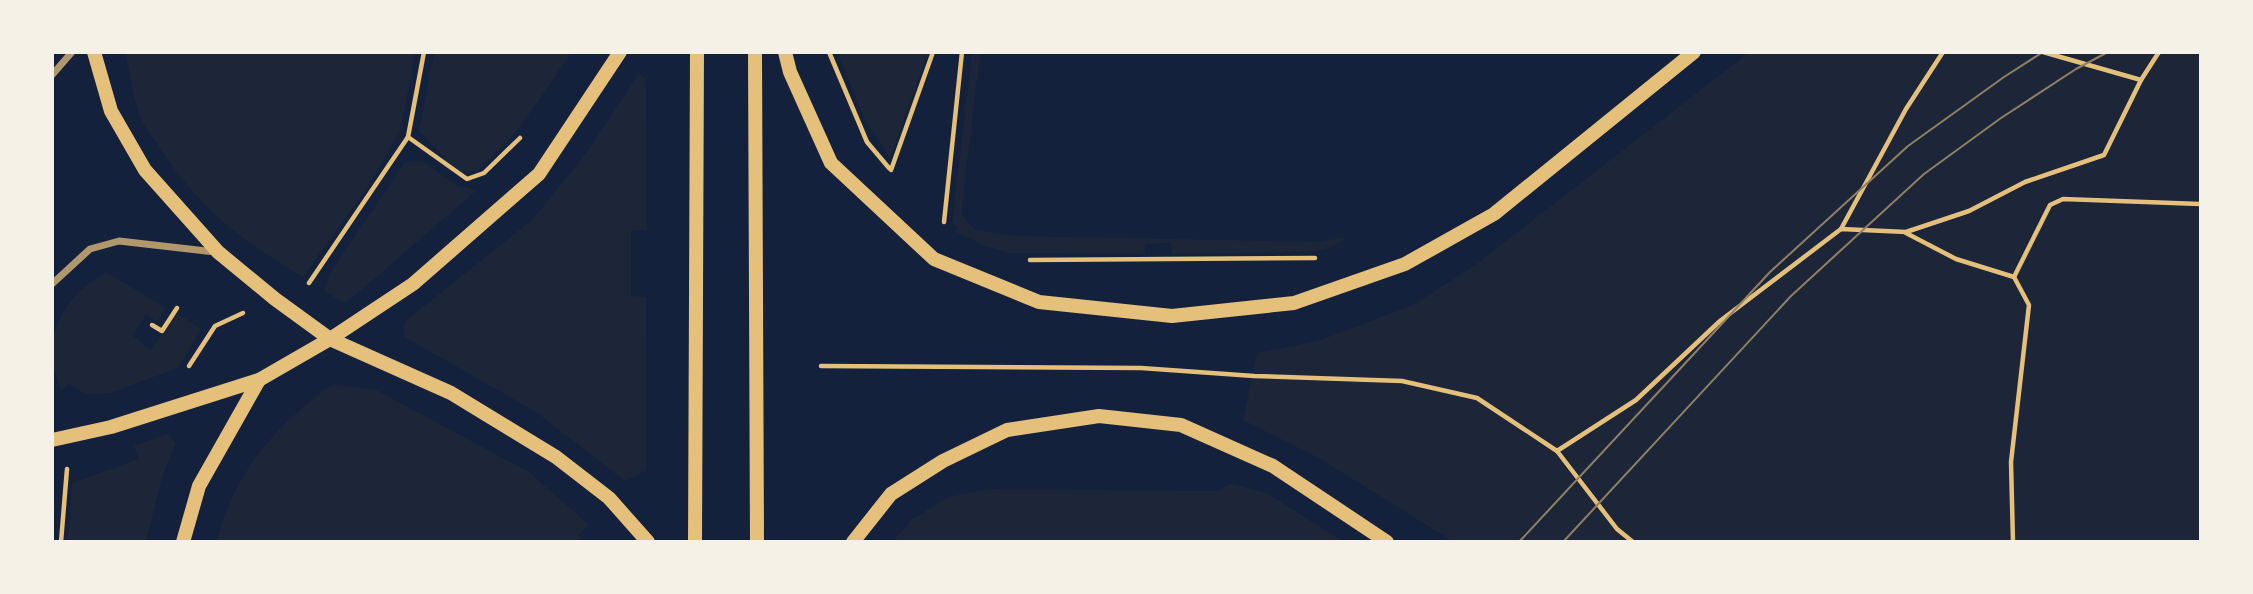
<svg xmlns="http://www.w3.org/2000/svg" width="2253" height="594" font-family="Karla,sans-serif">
<rect width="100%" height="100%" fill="#14213d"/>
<g fill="#1d2539">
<path d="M 126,53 L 126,52 L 415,53 L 401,128 L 370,184 L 303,277 C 244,242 197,207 160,148 C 154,139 147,130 142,121 C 133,100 130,75 126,53 Z"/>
<path d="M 434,53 L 434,52 L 571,53 L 542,96 L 515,133 L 477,172 L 461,171 L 452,165 L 419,131 Z"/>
<path d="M 838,53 L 928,53 L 890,158 L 864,118 Z"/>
<path d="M 980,53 L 961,214 L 975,230 L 1016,236 L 1319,242 L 1345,237 L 1343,241 L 1326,249 L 1304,252 L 1172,254 L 1171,243 L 1145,244 L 1145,254 L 1009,253 L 983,245 L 956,232 L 957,227 L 952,223 L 972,53 Z"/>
<path d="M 1748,53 L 2200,53 L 2200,541 L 1452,541 L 1319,458 L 1243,420 L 1257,353 L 1318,341 L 1413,305 L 1474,266 Z"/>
<path d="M 641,75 L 645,78 L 646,83 L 647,230 L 631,230 L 631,296 L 646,297 L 647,470 L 625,481 L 536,412 L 405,337 L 403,326 L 408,319 L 533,219 L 587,152 L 637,77 Z"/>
<path d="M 423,161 L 455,185 L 477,190 L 346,303 L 340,301 L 324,290 L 332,270 L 405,162 Z"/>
<path d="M 106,272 L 166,308 L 158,322 L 146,315 L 132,335 L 151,350 L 177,313 L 201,329 L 178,368 L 110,393 L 86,394 L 68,384 L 62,391 C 39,339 61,299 106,272 Z"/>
<path d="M 333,384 L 376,390 L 529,472 L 589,525 L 578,535 L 582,541 L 217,541 C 234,473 276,424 333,384 Z"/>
<path d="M 167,434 L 176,443 L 162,477 L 146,541 L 68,541 L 72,483 L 139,459 L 134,446 Z"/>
<path d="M 1231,484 L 1267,493 L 1342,541 L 893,541 L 911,520 L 948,497 L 990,489 L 1217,491 Z"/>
</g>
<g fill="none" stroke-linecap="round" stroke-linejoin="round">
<g stroke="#e5c07b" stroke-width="4.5">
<path d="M 829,52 L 867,142 L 889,168"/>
<path d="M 2043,52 L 2141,80"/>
<path d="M 408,137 L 467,179 L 484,173 L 520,138"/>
<path d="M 891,170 L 933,52"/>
<path d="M 944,222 L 962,52"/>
<path d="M 1841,229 L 1906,109 L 1943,52"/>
<path d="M 1906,233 L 1956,259 L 2014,277 L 2029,305 L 2011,462 L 2013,542"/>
<path d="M 1030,260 L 1315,258"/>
<path d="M 2014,277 L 2050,205 L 2063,199 L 2200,204"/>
<path d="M 309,283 L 408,137 L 424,52"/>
<path d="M 152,325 L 162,331 L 177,308"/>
<path d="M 189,366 L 215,326 L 243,313"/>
<path d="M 821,366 L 1141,368 L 1254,376 L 1402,381 L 1477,398 L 1557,451 L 1617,529 L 1633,542"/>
<path d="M 1557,451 L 1636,400 L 1720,321 L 1841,229 L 1906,232 L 1969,211 L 2025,182 L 2104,155 L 2141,80 L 2159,52"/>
<path d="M 61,542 L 67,469"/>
</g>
<g stroke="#b1986c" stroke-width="7">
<path d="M 52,75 L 72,52"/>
<path d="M 52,284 L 90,249 L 119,241 L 215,252"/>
</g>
<g stroke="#e5c07b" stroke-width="14">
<path d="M 94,52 L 111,111 L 145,170 L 218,252 L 275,299 L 330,339 L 451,393 L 556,457 L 609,498 L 648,542"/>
<path d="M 755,52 L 757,542"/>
<path d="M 785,52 L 790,72 L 831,163 L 934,259 L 1039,302 L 1172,316 L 1294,303 L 1405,264 L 1494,214 L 1694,52"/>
<path d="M 52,440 L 111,427 L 259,380 L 330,339 L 413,284 L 539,174 L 620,52"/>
<path d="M 183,542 L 199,486 L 259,380"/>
<path d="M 695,542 L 697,52"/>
<path d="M 853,542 L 891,494 L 943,461 L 1007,430 L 1099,416 L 1181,425 L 1273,466 L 1387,542"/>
</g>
<g stroke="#918062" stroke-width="2">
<path d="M 1519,542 L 1770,272 L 1908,146 L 2004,77 L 2043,52"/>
<path d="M 1563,542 L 1791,296 L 1924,174 L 2001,118 L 2076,69 L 2108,52"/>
</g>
</g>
<rect width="2253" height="594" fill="none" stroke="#f6f1e7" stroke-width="108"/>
</svg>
